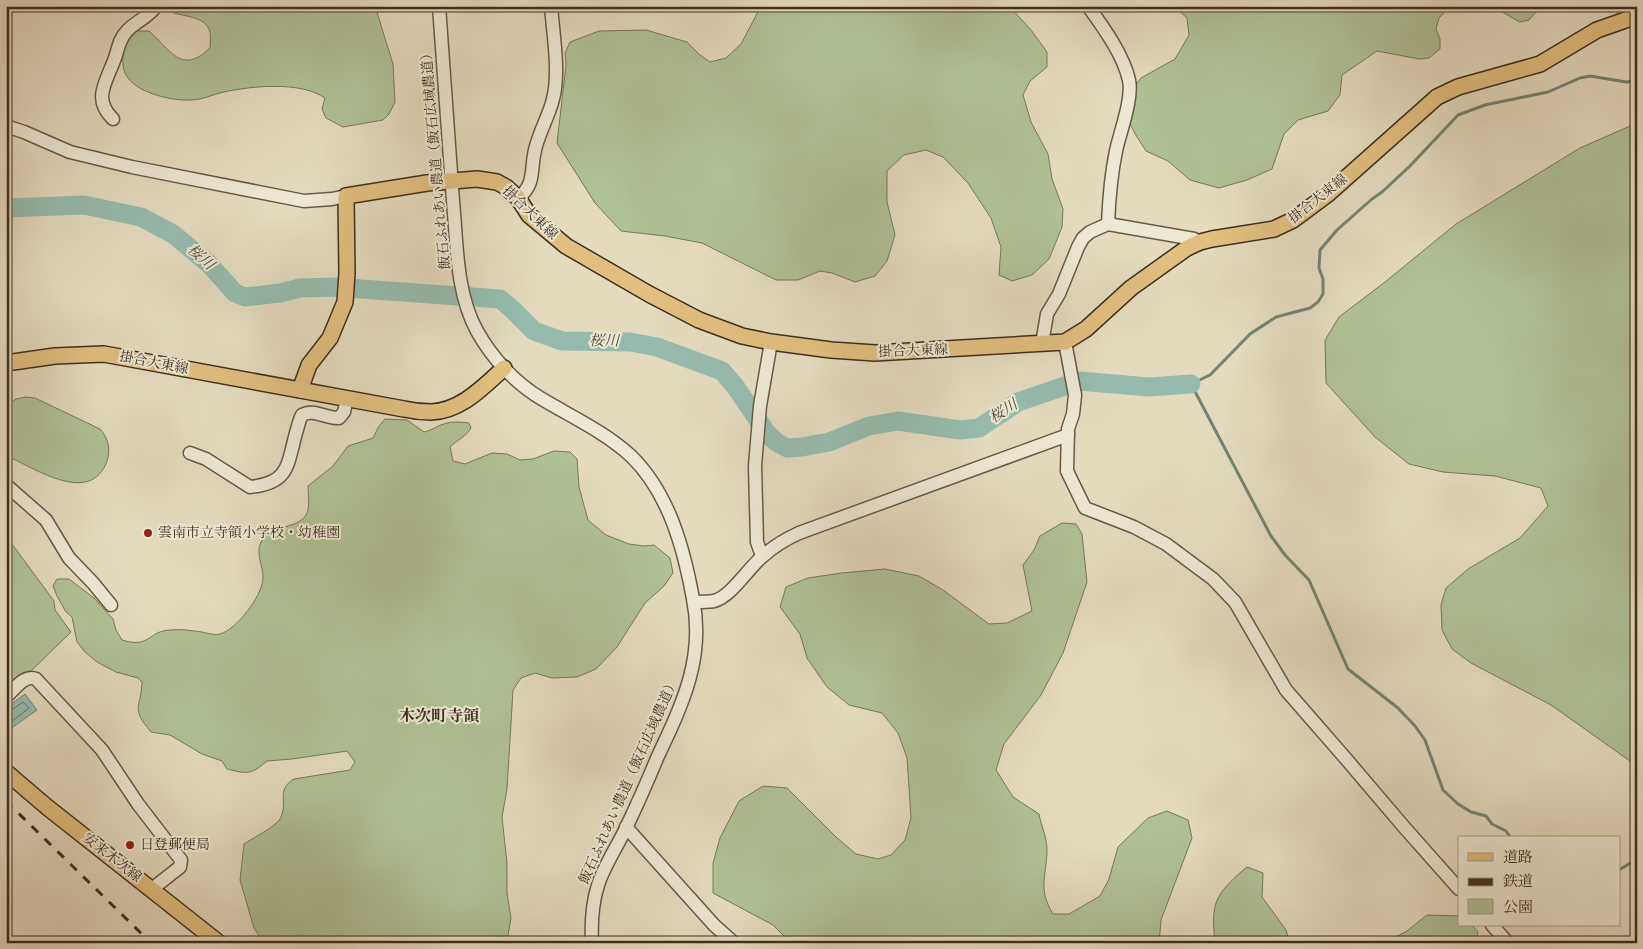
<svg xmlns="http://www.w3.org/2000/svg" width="1643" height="949" font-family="'Old Standard TT','Noto Serif JP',serif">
<rect width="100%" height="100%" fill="#e4dbbf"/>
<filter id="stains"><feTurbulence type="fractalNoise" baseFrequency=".004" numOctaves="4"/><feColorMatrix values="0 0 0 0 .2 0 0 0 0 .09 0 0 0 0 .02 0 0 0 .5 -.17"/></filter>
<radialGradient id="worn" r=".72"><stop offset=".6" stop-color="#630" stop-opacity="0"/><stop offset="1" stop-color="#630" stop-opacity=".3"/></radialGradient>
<g fill="#b0c195" stroke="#77785a">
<path d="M 168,6 L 375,6 L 393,64 L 395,102 L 389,114 L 383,120 L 343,127 L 326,118 L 322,109 L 325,98 C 301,81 251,86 224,92 C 214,94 202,100 191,100 C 173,101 140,94 128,78 C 120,68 123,53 125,41 L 136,31 L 149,31 C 170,49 181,76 210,48 C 210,43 211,37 210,32 C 206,15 181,17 169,11 Z"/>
<path d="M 761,6 L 1009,6 L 1031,30 L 1047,52 L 1047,67 L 1030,81 L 1023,95 L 1031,122 L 1048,154 L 1052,179 L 1063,209 L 1062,227 L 1049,259 L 1032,275 L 1012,281 L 999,275 L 1001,247 L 991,218 L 968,183 L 943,157 L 926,150 L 904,155 L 887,171 L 887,202 L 895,235 L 887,261 L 875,276 L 855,282 L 832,273 L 820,271 L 798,280 L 776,280 L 702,243 L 665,236 L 621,231 L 595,203 L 557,143 L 566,65 L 565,53 L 570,42 L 599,31 L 646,30 L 687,42 L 700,55 L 710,62 L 726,58 L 741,44 Z"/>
<path d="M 1174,6 L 1536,6 L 1536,12 L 1529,20 L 1520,22 L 1495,8 L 1446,11 L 1439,18 L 1436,29 L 1440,39 L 1440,49 L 1429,58 L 1419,59 L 1377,51 L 1342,75 L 1340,95 L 1328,111 L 1298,120 L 1284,134 L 1272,169 L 1247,180 L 1219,188 L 1190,180 L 1168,161 L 1146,151 L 1137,137 L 1129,122 L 1132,90 L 1141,78 L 1175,59 L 1189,35 L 1187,18 Z"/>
<path d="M 1637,123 L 1637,766 L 1551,705 L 1471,663 L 1452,649 L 1442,630 L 1441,605 L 1446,588 L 1468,569 L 1520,538 L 1548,506 L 1541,488 L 1495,476 L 1443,472 L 1409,464 L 1375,437 L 1326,383 L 1325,340 L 1339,317 L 1385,282 L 1456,224 L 1580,148 Z"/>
<path d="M 26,397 L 35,398 L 100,429 C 108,438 111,449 107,461 C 91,506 36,469 9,457 L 6,454 L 6,406 L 16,399 Z"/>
<path d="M 385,419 L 407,420 L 424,432 C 433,430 436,426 444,424 C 452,421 461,422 469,423 L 471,428 C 467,436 457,440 450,447 L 453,461 L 465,464 L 492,453 L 507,454 L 520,460 L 533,459 L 554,451 L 570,452 L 577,459 L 579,487 L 588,520 L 606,535 L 629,544 L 644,546 L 654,545 L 670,558 L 673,573 L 664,586 L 645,603 L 617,647 L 596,669 L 577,677 L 552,678 L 535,673 L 521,678 L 513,690 L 507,789 L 502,817 L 507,863 L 507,893 L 511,918 L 507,941 L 504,943 L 264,943 L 254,928 L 240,880 L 244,844 C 253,838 275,827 280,819 C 289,803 275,790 294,779 L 350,770 L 355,762 L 347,751 L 292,759 L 267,761 C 251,775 247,774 227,769 L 222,761 L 202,754 L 170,735 L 151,732 C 130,707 141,709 142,682 L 138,678 L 116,672 L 97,662 L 85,652 L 77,642 L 72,617 L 66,612 L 57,596 L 53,586 L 57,579 L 69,579 L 94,598 L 113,619 L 116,630 L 122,640 C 150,649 149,630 171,630 C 179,629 187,630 194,631 C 202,631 213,636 220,634 C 236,630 262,596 263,579 C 264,567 255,554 261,542 C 271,523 300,530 307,513 C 310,506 308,494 308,486 L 333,466 L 348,446 L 373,438 L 379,426 Z"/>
<path d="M 1062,523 L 1076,524 L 1082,534 L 1087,582 L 1063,653 L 1041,695 L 1004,744 L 996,770 L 1013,797 L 1039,814 C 1041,825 1047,838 1047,849 C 1047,876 1037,888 1053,914 L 1069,914 L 1100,896 L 1109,879 L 1118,847 L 1148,818 L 1167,811 L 1188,820 L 1192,838 L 1161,920 L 1159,943 L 791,943 L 773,925 L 713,893 L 713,863 L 720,838 L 739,801 L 763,786 L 787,788 L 836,837 L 856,854 L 878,859 L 891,855 L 905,840 L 911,818 L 907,758 L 898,733 L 882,713 L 849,705 L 827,687 L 807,658 L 800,634 L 780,607 L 786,587 L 808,578 L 842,573 L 885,569 L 919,576 L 943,590 L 989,624 L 1007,623 L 1032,611 L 1023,565 L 1034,550 L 1040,536 Z"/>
<path d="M 6,536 L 54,601 L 55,610 L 71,632 L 29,673 L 6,692 Z"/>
<path d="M 1247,867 L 1263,873 L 1262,897 L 1286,930 L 1290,943 L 1215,943 C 1214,931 1212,915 1216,903 C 1220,890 1237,875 1247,867 Z"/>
<path d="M 1427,915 L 1459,916 L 1459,925 L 1472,925 L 1478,932 L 1476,943 L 1384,943 L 1407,931 Z"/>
</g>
<path fill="#96bbae" stroke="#738374" d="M 25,694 L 37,710 L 6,732 L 6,708 Z"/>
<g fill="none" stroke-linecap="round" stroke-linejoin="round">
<path stroke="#6a7566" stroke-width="1" d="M 6,712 L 10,711 L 23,702 L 29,708 L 6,726"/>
<g stroke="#738374" stroke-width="3">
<path d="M 1511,838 L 1506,831 L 1492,824 L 1486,816 L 1471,812 L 1458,804 L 1443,790 L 1425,740 L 1415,726 L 1398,708 L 1348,669 L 1309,580 L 1285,555 L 1271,536 L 1191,384 L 1210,375 L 1250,334 L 1276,317 L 1310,308 L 1318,302 L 1323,294 L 1323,279 L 1319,268 L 1320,250 L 1337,230 L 1372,199 L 1382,192 L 1410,166 L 1458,115 L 1485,105 L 1548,92 L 1580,78 L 1590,76 L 1626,82 L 1637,81"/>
<path d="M 1619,870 L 1637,859"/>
</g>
<path stroke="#96bbae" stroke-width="19" d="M 6,208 L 84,205 L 141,217 L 173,234 L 209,264 L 235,293 L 245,297 L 280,293 L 300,288 L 334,287 L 500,299 L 513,310 L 534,331 L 562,341 L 630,342 L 657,347 L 722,371 L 735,386 L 766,432 L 776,442 L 787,448 L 802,447 L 829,442 L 869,426 L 898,421 L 960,430 L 979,428 L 1018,402 L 1079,381 L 1149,387 L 1191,384"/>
<g stroke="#685a46" stroke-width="15">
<g id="minor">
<path d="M 439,6 C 444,71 448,136 453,201 C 457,244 456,293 477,331 C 492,358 515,383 542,399 C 572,417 605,432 631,456 C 669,493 684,549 693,599 C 705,658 682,705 658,756 C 648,780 637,805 626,828 C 617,847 604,866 598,885 C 592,904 591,923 592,943"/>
<path d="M 1088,6 C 1103,27 1123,54 1129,80 C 1133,99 1120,132 1116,151 C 1111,175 1109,200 1108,224"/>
<path d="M 113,119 C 93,100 105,84 113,63 C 118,52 118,40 127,31 C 136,21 148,18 156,6"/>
<path d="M 6,126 L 24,132 L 70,152 L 132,167 L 304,201 L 332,199 L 346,196"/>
<path d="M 518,198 C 536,184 530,171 535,150 C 539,132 549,116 553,99 C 560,73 553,33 551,6"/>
<path d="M 1065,342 L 1075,395 L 1073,414 L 1068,429 L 1067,471 L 1085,508 L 1134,527 L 1166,544 L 1213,579 L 1235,602 L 1286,690 L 1347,760 L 1404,827 L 1459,889"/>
<path d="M 1042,344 L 1047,314 L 1059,294 L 1078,247 L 1083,238 L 1090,232 L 1108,224 L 1194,239 L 1200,242"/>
<path d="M 190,453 L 206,459 L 250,487 C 289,483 287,466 296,433 C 298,427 299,420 302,415 C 314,408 326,419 339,418 L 344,412 L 347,399"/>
<path d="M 6,485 L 46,520 L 69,558 L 93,583 L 111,605"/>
<path d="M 762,556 L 757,542 L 755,466 L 760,406 L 771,342"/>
<path d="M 694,602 C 700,602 708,602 714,601 C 732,596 748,568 763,556 C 774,546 786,539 799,533 L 1068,435"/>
<path d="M 6,697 C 15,689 24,674 36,679 L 102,750 L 138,804 L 181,860 L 180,867 L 152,889"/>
<path d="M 626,827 L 714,925 L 734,943"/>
<path d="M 1492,925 L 1508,943"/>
</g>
</g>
<g stroke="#3e2f1e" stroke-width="18">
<g id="major">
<path d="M 6,363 L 55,356 L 104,354 L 404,409 C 413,411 422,412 431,412 C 461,411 483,387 504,368"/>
<path d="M 300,390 L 309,365 L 330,338 L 345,302 L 347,273 L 346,196 L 427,183 L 477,179 L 497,182 L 506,187 L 518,198 L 529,215 L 566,246 L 649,294 L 699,320 L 742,336 L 771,342 L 831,350 L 875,353 L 1065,342 L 1086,329 L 1131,288 L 1187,248 L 1200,242 L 1212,239 L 1274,229 L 1293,220 L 1328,194 L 1437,97 L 1458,87 L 1540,64 L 1597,30 L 1637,16"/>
<path d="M 6,772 L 47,807 L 219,943"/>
</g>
</g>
<use href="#minor" stroke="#ede8d5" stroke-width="12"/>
<use href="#major" stroke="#e2be80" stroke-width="15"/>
<path stroke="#3e2f1e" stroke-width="3" stroke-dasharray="9 9" stroke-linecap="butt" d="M 6,801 L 151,943"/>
</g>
<g fill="#8f2418" stroke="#ede8d5" stroke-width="2">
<circle cx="148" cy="533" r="5"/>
<circle cx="130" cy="845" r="5"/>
</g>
<g text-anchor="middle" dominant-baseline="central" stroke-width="4" stroke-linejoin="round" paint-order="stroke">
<g font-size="14" fill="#3e2f1e" stroke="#ede8d5">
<text transform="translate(436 158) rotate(-95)">飯石ふれあい農道（飯石広域農道）</text>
<text transform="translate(1318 199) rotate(-38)">掛合大東線</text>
<text transform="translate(530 213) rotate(44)">掛合大東線</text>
<text transform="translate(913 351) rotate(-2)">掛合大東線</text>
<text transform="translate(154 363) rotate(11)">掛合大東線</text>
<text transform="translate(629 781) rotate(-66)">飯石ふれあい農道（飯石広域農道）</text>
<text transform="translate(112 858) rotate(38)">安来木次線</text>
</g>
<g font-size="14" fill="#3e2f1e" stroke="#ede8d5" text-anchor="start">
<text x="158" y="533">雲南市立寺領小学校・幼稚園</text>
<text x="140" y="845">日登郵便局</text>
</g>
<g font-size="15" font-style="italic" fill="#504b3b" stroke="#ede8d5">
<text transform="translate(200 258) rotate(42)">桜川</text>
<text transform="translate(604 342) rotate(1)">桜川</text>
<text transform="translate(1004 412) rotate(-32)">桜川</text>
</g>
<g font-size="16" font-weight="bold" fill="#3e2f1e" stroke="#ede8d5">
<text x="439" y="717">木次町寺領</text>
</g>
</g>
<rect width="1643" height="949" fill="none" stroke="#e4dbbf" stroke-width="25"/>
<rect x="8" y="8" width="1628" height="934" fill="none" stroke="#3e2f1e" stroke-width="2.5"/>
<rect x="12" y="12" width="1618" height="924" fill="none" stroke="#3e2f1e"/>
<rect x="1458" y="836" width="162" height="90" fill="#ede8d5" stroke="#a79e8c"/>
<rect x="1468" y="853" width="25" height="8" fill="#e2be80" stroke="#a79e8c"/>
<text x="1503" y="862" font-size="15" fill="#3e2f1e">道路</text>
<rect x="1468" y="878" width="25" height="8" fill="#3e2f1e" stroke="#a79e8c"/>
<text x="1503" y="886" font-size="15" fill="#3e2f1e">鉄道</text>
<rect x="1468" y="899" width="25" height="15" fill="#b0c195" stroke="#a79e8c"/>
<text x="1503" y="912" font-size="15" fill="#3e2f1e">公園</text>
<rect width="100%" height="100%" filter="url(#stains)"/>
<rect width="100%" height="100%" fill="url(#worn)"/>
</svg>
